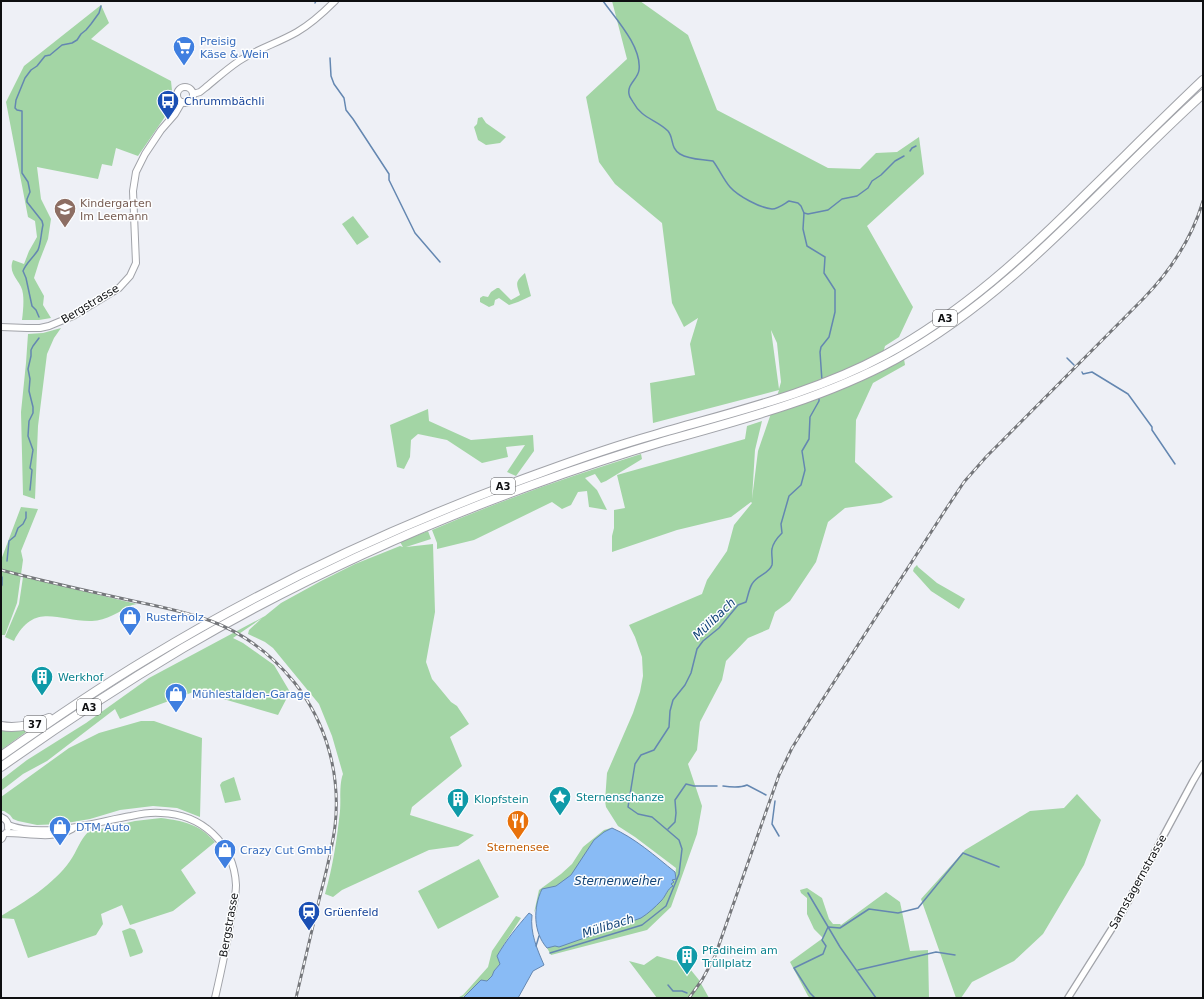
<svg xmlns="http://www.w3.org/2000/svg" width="1204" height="999" font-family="'DejaVu Sans',sans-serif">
<rect width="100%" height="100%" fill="#eef0f6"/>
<g fill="#a3d5a5" fill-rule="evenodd">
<path d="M 612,1 L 640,1 L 688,35 L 717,110 L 828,168 L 860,169 L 876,153 L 897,152 L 919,137 L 924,174 L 867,226 L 913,307 L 899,337 L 885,346 L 878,372 L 904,359 L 905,365 L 873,383 L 856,420 L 855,462 L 893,497 L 881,503 L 845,508 L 828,522 L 816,562 L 790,601 L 775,612 L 769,629 L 748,638 L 726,661 L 722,680 L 700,722 L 697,750 L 688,764 L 702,806 L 697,834 L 671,907 L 647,930 L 551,955 L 547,948 L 633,921 L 663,899 L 669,888 L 671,880 L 675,877 L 676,868 L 635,837 L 618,826 L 606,807 L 605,801 L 607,773 L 633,713 L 640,692 L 643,676 L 642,657 L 635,637 L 629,625 L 702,594 L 707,580 L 727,551 L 734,525 L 752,503 L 751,502 L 731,517 L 677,530 L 612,552 L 612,536 L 614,528 L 614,510 L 625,508 L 617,475 L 745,439 L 747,426 L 762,421 L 755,450 L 752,499 L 758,451 L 779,390 L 653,423 L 650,383 L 695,375 L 690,344 L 698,318 L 684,327 L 672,303 L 662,223 L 615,184 L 599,162 L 586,97 L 627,59 ZM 771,330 L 777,343 L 781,382 L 779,389 Z"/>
<path d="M 101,5 L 109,23 L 91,39 L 171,81 L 173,100 L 171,108 L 138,156 L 116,148 L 112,166 L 102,164 L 98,179 L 37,167 L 41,199 L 51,219 L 48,239 L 39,262 L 34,278 L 44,296 L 43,305 L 51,318 L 39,320 L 22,320 C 23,312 24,302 23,294 C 22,281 7,275 13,260 L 24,264 L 29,251 L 37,237 L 35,221 L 28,217 L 6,102 L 24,66 Z"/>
<path d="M 482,117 L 486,123 L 506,137 L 500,143 L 486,145 L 478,140 L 474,127 L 477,124 L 478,118 Z"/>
<path d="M 353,216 L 369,237 L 357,245 L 342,224 Z"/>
<path d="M 525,273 L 531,296 L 518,302 L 509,305 L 499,298 L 495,300 L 494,305 L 489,307 L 480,302 L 480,298 L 483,296 L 488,297 L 491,292 L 497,288 L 499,288 L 511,300 L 520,295 C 516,283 515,282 525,273 Z"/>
<path d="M 61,328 L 54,338 L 47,354 L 38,426 L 35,499 L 23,495 L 21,412 L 26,363 L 28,334 L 43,333 Z"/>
<path d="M 428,409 L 429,421 L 471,440 L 533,435 L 534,451 L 516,476 L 507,472 L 525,445 L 506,447 L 508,457 L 482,463 L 447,440 L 418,434 L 411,440 L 410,457 L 404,469 L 397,467 L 390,425 Z"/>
<path d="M 641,454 L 642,459 L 606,481 L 601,483 L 595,474 L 585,478 L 597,490 L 607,510 L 589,507 L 587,491 L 578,492 L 571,505 L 562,509 L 552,502 L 474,540 L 437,549 L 437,543 L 432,530 C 500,501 570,476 641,454 Z"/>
<path d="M 21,507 L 38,509 L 21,551 L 23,560 L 17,603 L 5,635 L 1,635 L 1,560 Z"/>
<path d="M 428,531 L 431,539 L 406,547 L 433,544 L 435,612 L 426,662 L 432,679 L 451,702 L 457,706 L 469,724 L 450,737 L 462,766 L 412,807 L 410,815 L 474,835 L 458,846 L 429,850 L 342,890 L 333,897 L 325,894 C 333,866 337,839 340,811 C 341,800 339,784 343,774 L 332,736 L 319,704 L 273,648 L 265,642 L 248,634 L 249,630 L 262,618 L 233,638 L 243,643 L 274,665 L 290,692 L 278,715 L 196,691 L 120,719 L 115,709 L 47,761 L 23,774 L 1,791 L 1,780 L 27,760 L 86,723 L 149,678 L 265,616 L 281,603 L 321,581 L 355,564 L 400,546 L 403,547 L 400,542 Z"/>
<path d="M 917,565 L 918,567 L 937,583 L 965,599 L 959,609 L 931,591 L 913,571 L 914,568 Z"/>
<path d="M 23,577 L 137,604 L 132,605 C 120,611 106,621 92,621 C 59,622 34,601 14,641 L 5,637 L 19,604 Z"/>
<path d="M 141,721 L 154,721 L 202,738 L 200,817 L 177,808 L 153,806 L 120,810 L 90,819 L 61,824 L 37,825 L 18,821 L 13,819 L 10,815 L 4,811 L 1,811 L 1,797 L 69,748 L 99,733 Z"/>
<path d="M 1,728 L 29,729 L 29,730 L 1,750 Z"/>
<path d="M 234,777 L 241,800 L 225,803 L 220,785 L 222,782 Z"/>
<path d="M 1077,794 L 1101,820 L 1084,865 L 1043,934 L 1014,961 L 972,982 L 961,998 L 956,998 L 921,899 L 965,850 L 1030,811 L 1064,808 Z"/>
<path d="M 161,818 C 184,821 199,824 215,842 L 181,870 L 196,893 L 173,911 L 130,925 L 122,905 L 101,914 L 103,924 L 96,935 L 28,958 L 14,919 L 1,918 L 1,916 C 26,901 53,885 70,861 C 77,851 80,840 88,832 L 135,821 Z"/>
<path d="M 611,828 L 598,840 L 574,872 L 561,884 L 542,893 L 534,913 L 539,890 L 561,874 L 572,864 L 583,847 L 604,830 Z"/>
<path d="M 479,859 L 499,897 L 438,929 L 418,891 Z"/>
<path d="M 807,888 L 822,898 L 829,919 L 833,924 L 840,924 L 841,925 L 886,892 L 900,902 L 910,951 L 928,950 L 929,998 L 810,998 L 808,996 L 790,962 L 823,938 L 814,929 L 807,914 L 807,898 L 801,893 L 800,890 Z"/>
<path d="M 516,916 L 521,918 L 506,941 L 497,956 L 500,964 L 494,971 L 492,976 L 487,981 L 481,980 L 462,998 L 457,998 L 463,995 L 488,967 L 492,951 Z"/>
<path d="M 130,928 L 135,930 L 143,951 L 142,953 L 130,957 L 122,931 Z"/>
<path d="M 657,956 L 686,964 L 699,980 L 709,998 L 657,998 L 629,961 L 644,965 Z"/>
</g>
<g fill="#89bbf5" stroke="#6487b1">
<path d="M 612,828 C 635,838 655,856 675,872 L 676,879 L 672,880 L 674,882 L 671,884 L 673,886 C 667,889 666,896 661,901 C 655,907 649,913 641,918 L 559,947 L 555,946 L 547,948 C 533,932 533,908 542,889 L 556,886 L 571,875 L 594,840 L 604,832 Z"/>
<path d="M 529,913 L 532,915 C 530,933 537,949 544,965 L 533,971 L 518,998 L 463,998 L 481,980 L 487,981 L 492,976 L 494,971 L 500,964 L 497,956 C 507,939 516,928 529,913 Z"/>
</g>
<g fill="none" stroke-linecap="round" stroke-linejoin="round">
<g stroke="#6487b1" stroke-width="1.5">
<path d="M 603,1 C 616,19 642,47 639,70 C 638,79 627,84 629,94 C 629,97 632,100 633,102 C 642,119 656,119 668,131 C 674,138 670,148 680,154 C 690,160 702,159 713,161 C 719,169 724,180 730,187 C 738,196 760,208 772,209 C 778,209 784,204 789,201 L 798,203 L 801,206 L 804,213 L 803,229 L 807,246 L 825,257 L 824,273 L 835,290 L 835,312 L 829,337 L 821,347 L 820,352 L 822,381"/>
<path d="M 315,3 L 316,1"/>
<path d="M 330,58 L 331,76 L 334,84 L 344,98 L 346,110 L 353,119 L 389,174 L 389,180 L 415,233 L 440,262"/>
<path d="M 910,151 L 912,148 L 916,146"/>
<path d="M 804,213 L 808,214 L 828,210 L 842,199 L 857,196 L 868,188 L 872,181 L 881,175 L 895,161 L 904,156"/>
<path d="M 39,317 L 36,310 L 32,306 L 26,278 L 23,271 C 26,263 33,258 38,250 C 41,243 41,233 43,225 L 42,221 L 27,202 L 27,199 L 30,192 L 28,182 L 22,173 L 22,111 L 17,110 L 15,108 L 16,100 L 25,78 L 31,70 L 37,66 L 45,56 L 50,55 L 62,45 L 72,43 L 77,40 L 81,34 L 86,30 L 91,24 L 99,13 L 101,6"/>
<path d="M 1067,358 L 1074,365"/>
<path d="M 1082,372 L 1083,374 L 1092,372 L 1128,394 L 1152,427 L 1152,430 L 1175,464"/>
<path d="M 30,490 L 32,470 L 30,468 L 33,450 L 28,436 L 29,421 L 33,413 L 33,407 L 29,391 L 30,379 L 28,369 L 31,356 L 31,350 L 33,346 L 39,338"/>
<path d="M 7,561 L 9,541 L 15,536 L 18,528 L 23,524 L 26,518 L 26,512"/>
<path d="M 1,587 L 2,585 L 2,577"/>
<path d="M 723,786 C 730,787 740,788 747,785 L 766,795"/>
<path d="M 775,801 L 772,824 L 779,836"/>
<path d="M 668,829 L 675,822 L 676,813 L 675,800 L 686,784 L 694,786 L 717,786"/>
<path d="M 808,893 L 840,947 L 876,998"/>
<path d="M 536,946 L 539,936"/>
<path d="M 550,953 L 642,925 L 666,906 L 679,874 L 682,849 L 679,840 L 652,817 L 638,814 L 628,807 L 635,764 L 641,755 L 654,750 L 669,727 L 670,711 L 673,700 L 685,685 L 691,673 L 697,649 L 703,641 L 719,628 L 738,605 L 746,602 C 748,596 749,589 752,584 C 757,575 769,574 772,565 C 773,560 771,554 772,549 C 773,543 778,537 782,533 L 781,524 L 789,496 L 801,485 L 805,470 L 802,451 L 809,439 L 810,417 L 819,401 L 819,397"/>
<path d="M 858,970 L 936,952 L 955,955"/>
<path d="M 668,985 L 673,991 L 682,991 L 687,993"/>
<path d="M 815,998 L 810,993 L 794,968 L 823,954 L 826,946 L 822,940 L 828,927 L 840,928 L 869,909 L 898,913 L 918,908 L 963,853 L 999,867"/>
</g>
<g stroke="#a1a3a9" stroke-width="8">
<path id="tertiary" d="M 1068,998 L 1123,911 L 1193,781 L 1203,764"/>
</g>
<g stroke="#a1a3a9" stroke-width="8">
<g id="secondary">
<circle cx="185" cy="95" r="8"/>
<path d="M 193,94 L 200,92 L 205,88 C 216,79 227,69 239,61 C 257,49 278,43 297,32 C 311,24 323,13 335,1"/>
<path d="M 1,327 L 27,328 L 40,328 L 49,326 L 73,316 L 119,288 L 130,276 L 136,263 L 133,191 L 136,172 L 145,154 L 161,130 L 175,114 L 182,102"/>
<path d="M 1,817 C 6,819 9,823 8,828"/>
<path d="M 8,825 C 44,839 95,822 131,816 C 140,814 151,812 161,813 C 201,814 234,843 236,885 C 236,896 233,907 231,918 C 227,945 221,972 215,998"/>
<path d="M 6,833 C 28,833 53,840 72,829"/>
</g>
</g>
<g stroke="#a1a3a9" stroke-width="10">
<g id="motorway">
<path d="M 1,726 C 18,729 33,725 49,718"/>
<path d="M 1,756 C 49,722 97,689 147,659 C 272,583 404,522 540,473 C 578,459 615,446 654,435 C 732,412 813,394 885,355 C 962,313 1026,254 1087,193 C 1126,155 1164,117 1203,80"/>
<path d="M 1,767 C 60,725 121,685 183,648 C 294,583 411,529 532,485 C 576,469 621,454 665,441 C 744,419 824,398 896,359 C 1016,293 1103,184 1203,94"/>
<path d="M 1,838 L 2,836"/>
</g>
</g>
<use href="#tertiary" stroke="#fff" stroke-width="5.5"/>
<use href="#secondary" stroke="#fff" stroke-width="6"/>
<use href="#motorway" stroke="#fff" stroke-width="8"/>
<g stroke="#75777b" stroke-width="3">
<g id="rail">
<path d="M 1,570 C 46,582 92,592 138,602 C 162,607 187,612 211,621 C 243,633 272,655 294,682 C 326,722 341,774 335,826 C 332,850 326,873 320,896 C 312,930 304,964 296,998"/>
<path d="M 689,998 L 702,980 L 715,956 L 779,775 L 792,748 L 810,719 L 946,509 L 964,482 L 986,457 L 1144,298 C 1171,270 1192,238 1203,201"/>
</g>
</g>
<use href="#rail" stroke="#fdfeff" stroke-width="1.5" stroke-dasharray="4.5" stroke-linecap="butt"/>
</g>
<defs>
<g id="supermarket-pin" transform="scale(1.15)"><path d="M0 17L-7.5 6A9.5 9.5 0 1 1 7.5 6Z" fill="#3f7fe0" stroke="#fdfeff"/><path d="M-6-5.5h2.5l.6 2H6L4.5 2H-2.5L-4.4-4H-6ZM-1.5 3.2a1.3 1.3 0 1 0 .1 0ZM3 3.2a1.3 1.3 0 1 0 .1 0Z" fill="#fff"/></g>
<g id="bus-pin" transform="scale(1.15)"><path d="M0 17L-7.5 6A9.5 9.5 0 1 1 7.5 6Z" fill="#1a4fb4" stroke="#fdfeff"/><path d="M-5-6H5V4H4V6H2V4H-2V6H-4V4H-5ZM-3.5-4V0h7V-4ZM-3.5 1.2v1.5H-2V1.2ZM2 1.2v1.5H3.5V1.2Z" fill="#fff"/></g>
<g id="school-pin" transform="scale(1.15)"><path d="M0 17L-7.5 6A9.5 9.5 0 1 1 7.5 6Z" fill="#8d6e63" stroke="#fdfeff"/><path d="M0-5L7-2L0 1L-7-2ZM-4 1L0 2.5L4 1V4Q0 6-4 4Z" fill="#fff"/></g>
<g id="shop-pin" transform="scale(1.15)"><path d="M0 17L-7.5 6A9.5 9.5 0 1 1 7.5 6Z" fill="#3f7fe0" stroke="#fdfeff"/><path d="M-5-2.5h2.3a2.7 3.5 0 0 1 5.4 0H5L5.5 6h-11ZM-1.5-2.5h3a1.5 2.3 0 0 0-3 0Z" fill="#fff"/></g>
<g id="building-pin" transform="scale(1.15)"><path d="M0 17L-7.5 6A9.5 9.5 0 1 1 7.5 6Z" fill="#0f9aa8" stroke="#fdfeff"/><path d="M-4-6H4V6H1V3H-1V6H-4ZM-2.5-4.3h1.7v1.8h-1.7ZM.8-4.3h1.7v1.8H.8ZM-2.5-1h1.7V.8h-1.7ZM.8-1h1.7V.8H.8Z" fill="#fff"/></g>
<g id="sight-pin" transform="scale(1.15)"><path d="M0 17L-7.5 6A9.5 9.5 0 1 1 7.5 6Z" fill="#0f9aa8" stroke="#fdfeff"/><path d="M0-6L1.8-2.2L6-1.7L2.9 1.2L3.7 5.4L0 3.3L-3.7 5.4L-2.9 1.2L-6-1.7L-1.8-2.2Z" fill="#fff"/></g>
<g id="restaurant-pin" transform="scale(1.15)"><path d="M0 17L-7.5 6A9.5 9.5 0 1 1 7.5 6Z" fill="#e8710a" stroke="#fdfeff"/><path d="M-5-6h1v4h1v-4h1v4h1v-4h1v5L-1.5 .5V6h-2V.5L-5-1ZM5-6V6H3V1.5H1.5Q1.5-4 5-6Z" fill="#fff"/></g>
<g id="station-pin" transform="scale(1.15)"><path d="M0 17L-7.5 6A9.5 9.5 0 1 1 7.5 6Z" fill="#1a4fb4" stroke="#fdfeff"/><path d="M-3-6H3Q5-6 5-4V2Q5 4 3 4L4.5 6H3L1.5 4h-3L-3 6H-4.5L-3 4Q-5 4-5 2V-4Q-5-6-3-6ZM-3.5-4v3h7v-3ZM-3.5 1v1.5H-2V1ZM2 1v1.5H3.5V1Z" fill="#fff"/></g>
</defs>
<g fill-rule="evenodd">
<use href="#supermarket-pin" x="184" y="47"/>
<use href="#bus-pin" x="168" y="101"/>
<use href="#school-pin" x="65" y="209"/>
<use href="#shop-pin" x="130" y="617"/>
<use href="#building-pin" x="42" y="677"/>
<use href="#shop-pin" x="176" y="694"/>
<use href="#sight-pin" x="560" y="797"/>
<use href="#building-pin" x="458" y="799"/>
<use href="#restaurant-pin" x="518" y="821"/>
<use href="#shop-pin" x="60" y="827"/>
<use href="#shop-pin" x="225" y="850"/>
<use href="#station-pin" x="309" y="912"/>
<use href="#building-pin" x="687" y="956"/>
</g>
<g text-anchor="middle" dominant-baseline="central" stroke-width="3" stroke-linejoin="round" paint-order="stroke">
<g fill="#fdfeff" stroke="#565758" stroke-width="1">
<rect x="933" y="310" width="24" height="16" rx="3"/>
<rect x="491" y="478" width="24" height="16" rx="3"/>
<rect x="77" y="699" width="24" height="16" rx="3"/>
<rect x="24" y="716" width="22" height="16" rx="3"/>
</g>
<g font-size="10" font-weight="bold" fill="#0e0f11">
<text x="945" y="318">A3</text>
<text x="503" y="486">A3</text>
<text x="89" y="707">A3</text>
<text x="35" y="724">37</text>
</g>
<g font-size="11" fill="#366cbe" stroke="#fdfeff" text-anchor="start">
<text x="200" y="41">Preisig<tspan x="200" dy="13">Käse &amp; Wein</tspan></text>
<text x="146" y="617">Rusterholz</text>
<text x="192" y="694">Mühlestalden-Garage</text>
<text x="76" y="827">DTM Auto</text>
<text x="240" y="850">Crazy Cut GmbH</text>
</g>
<g font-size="11" fill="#164399" stroke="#fdfeff" text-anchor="start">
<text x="184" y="101">Chrummbächli</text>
<text x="324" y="912">Grüenfeld</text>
</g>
<g font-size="11" fill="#785e54" stroke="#fdfeff" text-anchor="start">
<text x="80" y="203">Kindergarten<tspan x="80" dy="13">Im Leemann</tspan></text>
</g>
<g font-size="11" fill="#0e0f11" stroke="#fdfeff">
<text transform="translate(90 304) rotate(-31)">Bergstrasse</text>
<text transform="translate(1138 882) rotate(-61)">Samstagernstrasse</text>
<text transform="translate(229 925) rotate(-80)">Bergstrasse</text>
</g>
<g font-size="11" fill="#0d838f" stroke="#fdfeff" text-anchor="start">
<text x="58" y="677">Werkhof</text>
<text x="576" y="797">Sternenschanze</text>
<text x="474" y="799">Klopfstein</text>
<text x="702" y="950">Pfadiheim am<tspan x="702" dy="13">Trüllplatz</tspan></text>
</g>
<g font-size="11" fill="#c56008" stroke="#fdfeff">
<text x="518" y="847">Sternensee</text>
</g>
<g font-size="12" font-style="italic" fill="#124478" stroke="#fdfeff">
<text transform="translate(714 619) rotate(-44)">Mülibach</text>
<text x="618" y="881">Sternenweiher</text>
<text transform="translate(608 926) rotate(-17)">Mülibach</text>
</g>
</g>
<rect width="1204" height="999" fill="none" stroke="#0e0f11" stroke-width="4"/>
</svg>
